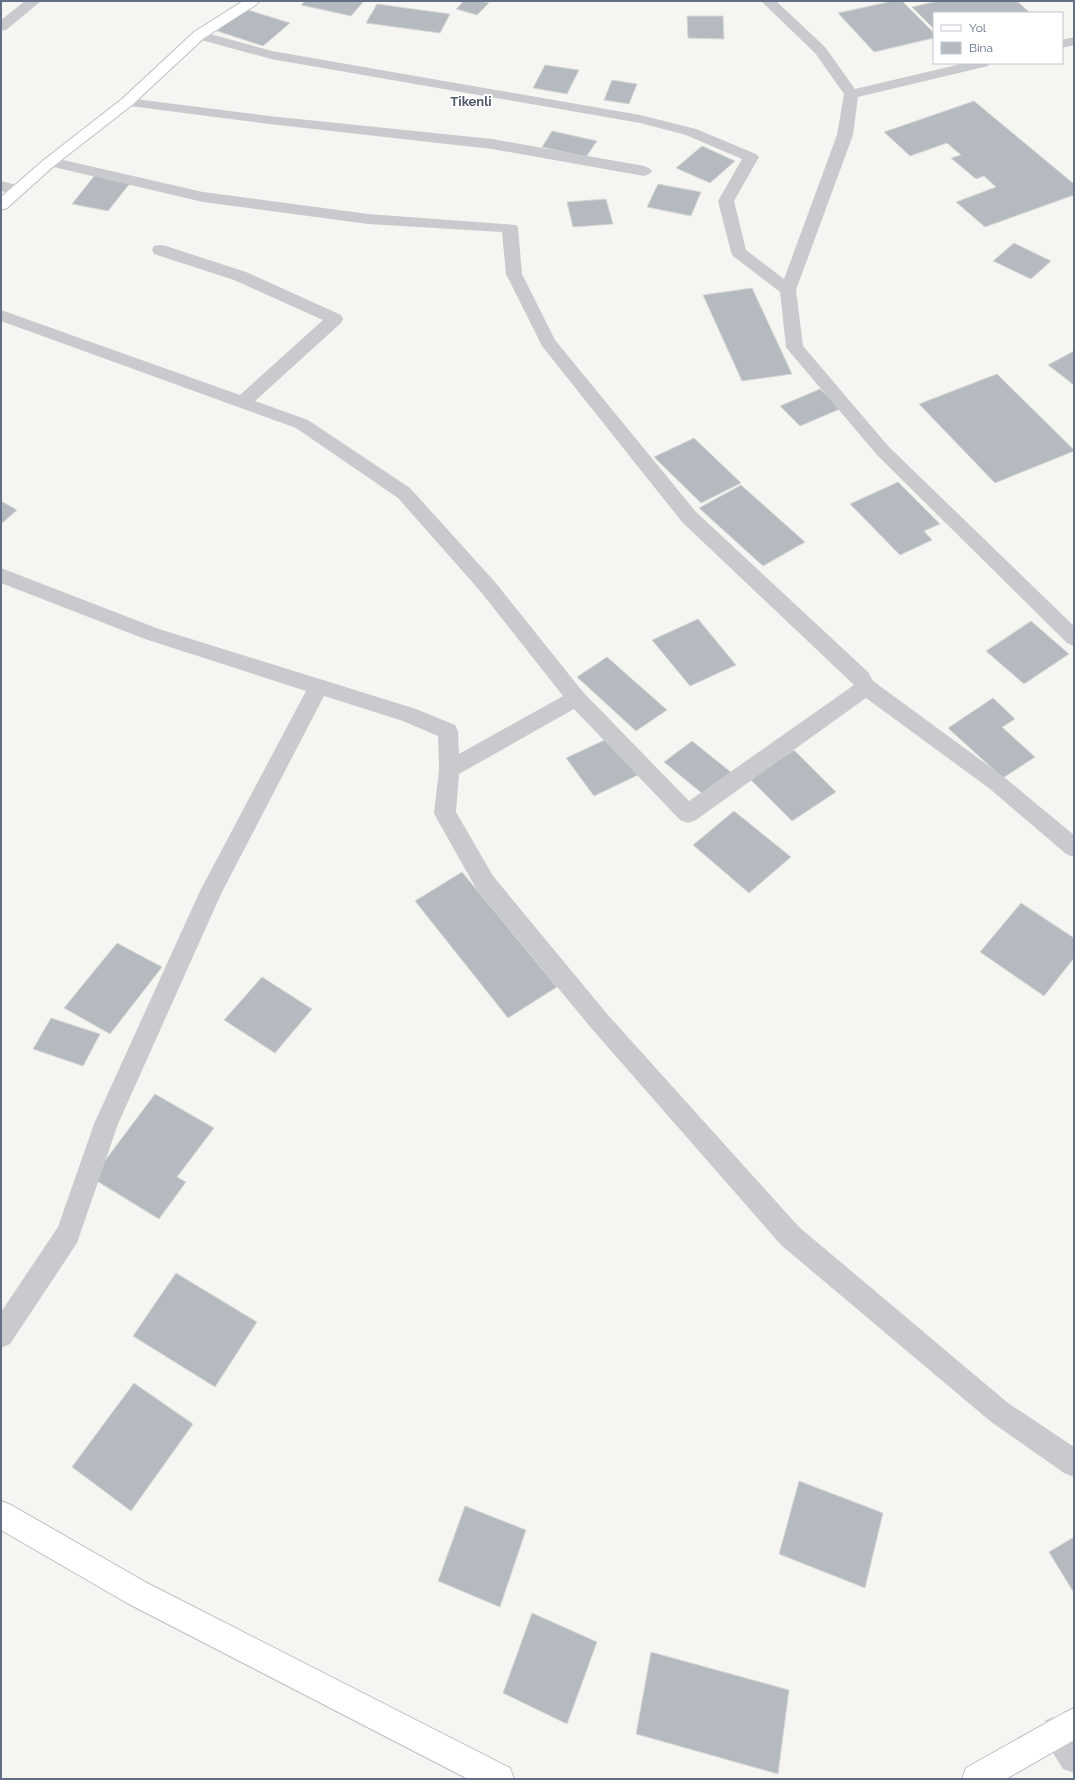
<svg xmlns="http://www.w3.org/2000/svg" width="1075" height="1780" font-family="Raleway,sans-serif">
<rect width="100%" height="100%" fill="#f5f6f2"/>
<g fill="#b5bac1" stroke="#d7d8d5">
<path d="M 305,1 L 364,1 L 351,16 L 301,5 Z"/>
<path d="M 464,1 L 481,1 L 489,3 L 477,15 L 456,9 Z"/>
<path d="M 893,1 L 902,1 L 934,33 L 934,38 L 874,52 L 838,13 Z"/>
<path d="M 938,1 L 1017,1 L 1030,13 L 934,13 L 934,29 L 912,7 Z"/>
<path d="M 377,4 L 450,14 L 440,33 L 366,23 Z"/>
<path d="M 245,9 L 290,23 L 263,46 L 217,31 Z"/>
<path d="M 687,16 L 723,16 L 724,39 L 688,38 Z"/>
<path d="M 545,65 L 579,70 L 567,94 L 533,88 Z"/>
<path d="M 612,80 L 637,84 L 629,104 L 604,100 Z"/>
<path d="M 974,101 L 1074,184 L 1074,195 L 985,227 L 956,202 L 996,187 L 984,176 L 976,179 L 951,158 L 961,155 L 947,143 L 910,156 L 884,132 Z"/>
<path d="M 552,131 L 597,141 L 586,157 L 542,147 Z"/>
<path d="M 702,146 L 735,161 L 710,183 L 676,168 Z"/>
<path d="M 95,175 L 131,182 L 108,211 L 72,204 Z"/>
<path d="M 658,184 L 701,192 L 691,216 L 647,207 Z"/>
<path d="M 606,199 L 613,224 L 573,227 L 567,202 Z"/>
<path d="M 1014,243 L 1051,261 L 1031,279 L 993,261 Z"/>
<path d="M 752,288 L 792,374 L 742,381 L 703,295 Z"/>
<path d="M 1074,351 L 1074,385 L 1048,365 Z"/>
<path d="M 997,374 L 1074,450 L 1074,451 L 995,483 L 919,404 Z"/>
<path d="M 820,389 L 840,409 L 800,426 L 780,406 Z"/>
<path d="M 694,438 L 741,483 L 701,503 L 654,457 Z"/>
<path d="M 898,482 L 940,524 L 924,531 L 932,540 L 900,555 L 850,504 Z"/>
<path d="M 741,485 L 805,542 L 763,566 L 699,508 Z"/>
<path d="M 1,501 L 17,510 L 1,524 Z"/>
<path d="M 698,619 L 736,665 L 690,686 L 652,640 Z"/>
<path d="M 1031,621 L 1069,654 L 1024,684 L 986,651 Z"/>
<path d="M 607,657 L 667,710 L 636,731 L 577,677 Z"/>
<path d="M 993,698 L 1015,719 L 1002,727 L 1035,757 L 1003,778 L 948,728 Z"/>
<path d="M 609,738 L 638,775 L 594,796 L 566,758 Z"/>
<path d="M 692,741 L 732,773 L 704,795 L 664,762 Z"/>
<path d="M 794,750 L 836,792 L 792,821 L 750,779 Z"/>
<path d="M 734,811 L 791,857 L 749,893 L 693,845 Z"/>
<path d="M 462,872 L 557,987 L 508,1018 L 415,901 Z"/>
<path d="M 1021,903 L 1074,938 L 1074,958 L 1044,996 L 980,952 Z"/>
<path d="M 117,943 L 162,967 L 110,1034 L 64,1008 Z"/>
<path d="M 262,977 L 312,1009 L 275,1053 L 224,1020 Z"/>
<path d="M 51,1018 L 100,1034 L 83,1066 L 33,1049 Z"/>
<path d="M 155,1094 L 214,1128 L 177,1177 L 186,1182 L 159,1219 L 92,1178 Z"/>
<path d="M 176,1273 L 257,1322 L 215,1387 L 133,1336 Z"/>
<path d="M 134,1383 L 193,1424 L 131,1511 L 72,1467 Z"/>
<path d="M 799,1481 L 883,1513 L 865,1588 L 779,1554 Z"/>
<path d="M 465,1506 L 526,1530 L 500,1607 L 438,1581 Z"/>
<path d="M 1074,1537 L 1074,1593 L 1049,1552 Z"/>
<path d="M 532,1613 L 597,1642 L 567,1724 L 503,1693 Z"/>
<path d="M 651,1652 L 789,1690 L 778,1774 L 636,1734 Z"/>
</g>
<g fill="none" stroke-linecap="round" stroke-linejoin="round">
<g stroke="#bcbfc4" stroke-width="2">
<g id="secondary">
<path d="M 243,1 L 259,1 L 257,4 L 204,38 L 132,105 L 55,165 L 7,208 L 1,210 L 1,197 L 45,159 L 122,99 L 194,32 Z"/>
<path d="M 1,1501 L 11,1505 L 147,1583 L 510,1768 L 514,1779 L 468,1779 L 127,1603 L 1,1530 Z"/>
<path d="M 1074,1708 L 1074,1740 L 1006,1779 L 962,1779 L 966,1768 L 1064,1713 Z"/>
</g>
</g>
<g fill="#c8cace" fill-rule="evenodd">
<path d="M 25,1 L 41,1 L 6,30 L 1,31 L 1,20 Z"/>
<path d="M 761,1 L 776,1 L 825,47 L 855,89 L 965,63 L 990,63 L 988,66 L 858,97 L 853,135 L 796,290 L 803,346 L 889,447 L 1074,626 L 1074,646 L 1067,643 L 877,455 L 789,351 L 786,347 L 780,292 L 733,256 L 731,252 L 718,201 L 742,159 L 686,135 L 640,123 L 271,59 L 194,38 L 192,35 L 194,32 L 199,31 L 272,51 L 640,115 L 696,129 L 756,154 L 759,157 L 734,201 L 746,250 L 784,279 L 837,135 L 844,94 L 815,53 Z"/>
<path d="M 1074,37 L 1074,45 L 1062,48 L 1062,40 Z"/>
<path d="M 127,98 L 269,116 L 492,139 L 644,166 L 649,168 L 652,171 L 649,174 L 644,176 L 492,149 L 269,124 L 122,105 L 120,102 L 122,99 Z"/>
<path d="M 50,157 L 203,192 L 368,214 L 516,225 L 518,228 L 522,274 L 555,340 L 696,512 L 868,672 L 873,681 L 1004,777 L 1074,835 L 1074,857 L 1066,854 L 990,789 L 866,698 L 696,820 L 688,823 L 680,820 L 574,709 L 459,774 L 456,812 L 493,876 L 608,1015 L 799,1227 L 1008,1403 L 1074,1447 L 1074,1477 L 1064,1473 L 990,1421 L 781,1245 L 592,1029 L 477,890 L 437,819 L 434,813 L 439,770 L 438,736 L 403,721 L 324,696 L 221,894 L 118,1124 L 77,1243 L 10,1344 L 1,1348 L 1,1312 L 58,1227 L 94,1124 L 200,891 L 306,691 L 145,639 L 1,583 L 1,568 L 159,629 L 416,709 L 455,725 L 458,731 L 459,754 L 563,696 L 481,592 L 398,498 L 296,428 L 1,321 L 1,310 L 240,395 L 323,320 L 234,280 L 154,254 L 152,250 L 154,246 L 160,245 L 166,246 L 246,272 L 341,315 L 343,319 L 341,323 L 255,401 L 308,420 L 410,488 L 495,582 L 583,692 L 689,801 L 854,685 L 682,522 L 542,346 L 506,274 L 502,232 L 368,224 L 203,202 L 45,165 L 42,162 L 45,159 Z"/>
<path d="M 1,181 L 24,187 L 26,190 L 24,193 L 18,195 L 1,191 Z"/>
<path d="M 1057,1716 L 1068,1720 L 1074,1731 L 1074,1773 L 1063,1769 L 1046,1742 L 1042,1731 L 1046,1720 Z"/>
</g>
<use href="#secondary" fill="#fff" fill-rule="evenodd"/>
</g>
<g text-anchor="middle" dominant-baseline="central" stroke-width="4" stroke-linejoin="round" paint-order="stroke">
<g font-size="13" font-weight="bold" fill="#515a6b" stroke="#fff">
<text x="471" y="101">Tikenli</text>
</g>
</g>
<rect width="1075" height="1780" fill="none" stroke="#626f86" stroke-width="4"/>
<rect x="933" y="12" width="130" height="52" fill="#ffffff" stroke="#c0c5cf"/>
<rect x="941" y="25" width="20" height="6" fill="#ffffff" stroke="#c0c5cf"/>
<text x="969" y="32" font-size="12" fill="#626f86">Yol</text>
<rect x="941" y="42" width="20" height="12" fill="#b5bac1" stroke="#c0c5cf"/>
<text x="969" y="52" font-size="12" fill="#626f86">Bina</text>
</svg>
